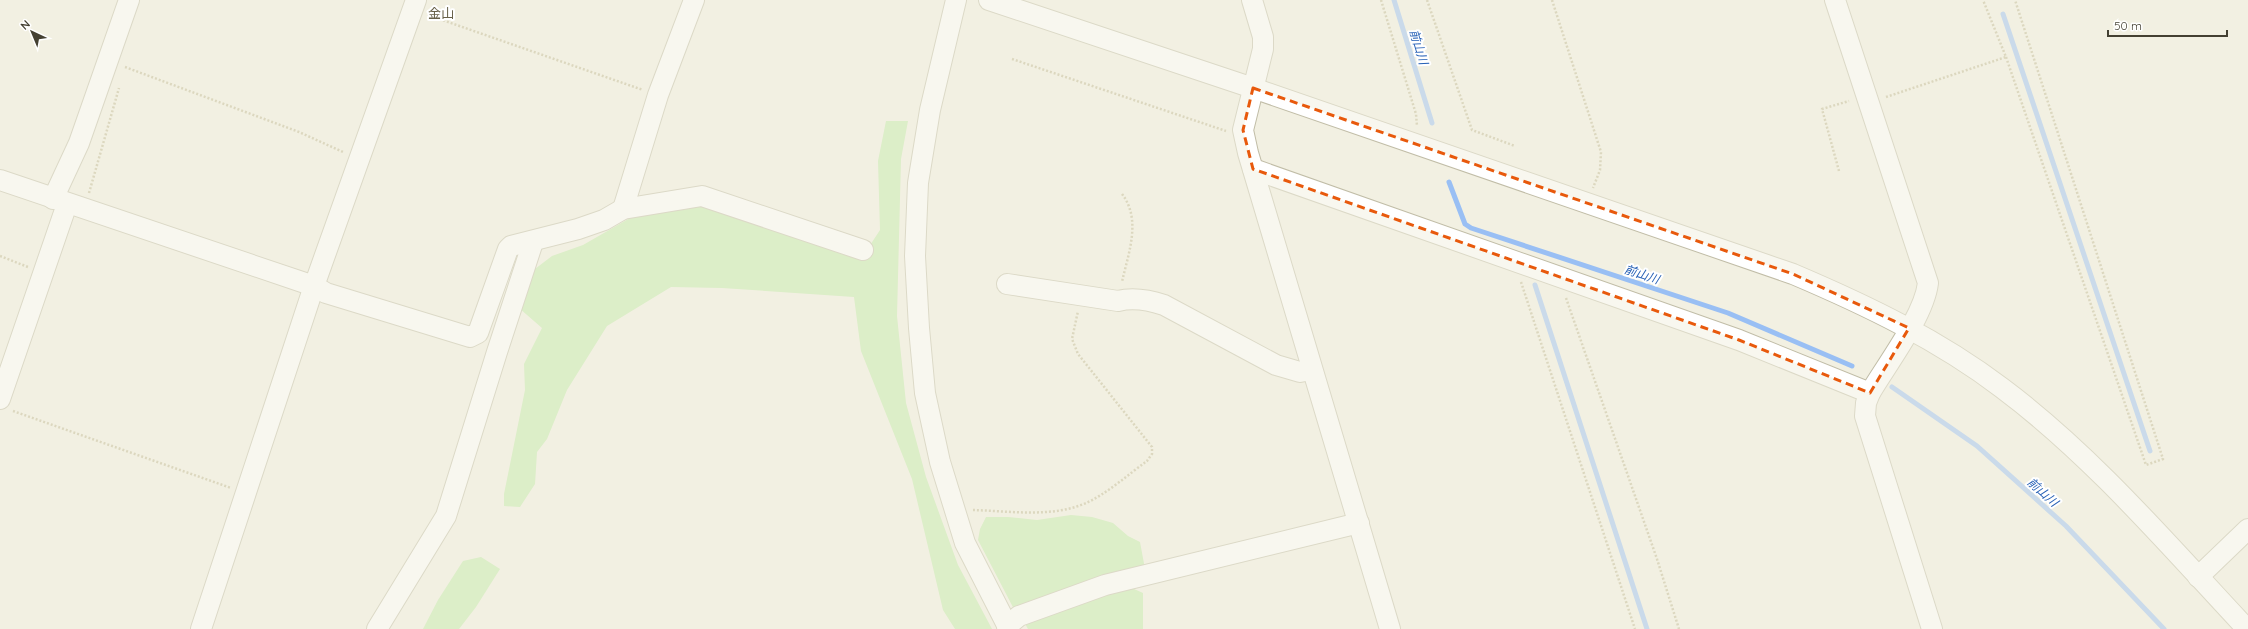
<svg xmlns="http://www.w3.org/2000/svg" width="2248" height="629" font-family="Quicksand,'Noto Sans JP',sans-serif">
<rect width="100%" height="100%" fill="#f2f0e2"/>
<g fill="#c0eaa8">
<path d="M 886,121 L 908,121 L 901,159 L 897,316 L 906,403 L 926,477 L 958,565 L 992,629 L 955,629 L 943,610 L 912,479 L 861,351 L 854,297 L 722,288 L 671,287 L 607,326 L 567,390 L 547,439 L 537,452 L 535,484 L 520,507 L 504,506 L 504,494 L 525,390 L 524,364 L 542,328 L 519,308 L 531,272 L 552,256 L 583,245 L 644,210 L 698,199 L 863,256 L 880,230 L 878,161 Z"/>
<path d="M 1071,515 L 1092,517 L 1113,523 L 1128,536 L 1140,542 L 1145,569 L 1016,613 L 978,540 L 980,529 L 986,517 L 1008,517 L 1037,520 Z"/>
<path d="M 481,557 L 500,569 L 476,607 L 459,629 L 423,629 L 438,600 L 463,561 Z"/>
<path d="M 1123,584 L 1143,593 L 1143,629 L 1028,629 L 1023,620 Z"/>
</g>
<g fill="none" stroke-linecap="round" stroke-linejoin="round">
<g stroke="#99bff4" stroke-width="5">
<path d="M 1394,0 L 1432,123"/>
<path d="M 2003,14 L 2150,451"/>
<path d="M 1449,182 L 1465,224 L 1471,228 L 1728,313 L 1852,366"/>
<path d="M 1535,285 L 1647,629"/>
<path d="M 1892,387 L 1977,446 L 2066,526 L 2164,629"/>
</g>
<g stroke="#c1bda7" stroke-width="22">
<g id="minor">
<path d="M 956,0 L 930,110 L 918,183 L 915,256 L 919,328 L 925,393 L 940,462 L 965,543 L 1009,629"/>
<path d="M 989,0 L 1253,88 L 1793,274 C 1866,305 1939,340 2002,388 C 2093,456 2170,547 2247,629"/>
<path d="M 1252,0 L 1263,37 L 1263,49 L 1243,130 L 1248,153 L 1390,629"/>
<path d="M 1835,0 L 1928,283 C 1924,316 1887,364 1870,393 L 1866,403 L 1865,416 L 1932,629"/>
<path d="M 1253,169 L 1739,340 L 1870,393"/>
<path d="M 0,180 L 314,286 L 326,293 L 470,337 L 478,333 L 508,249 L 511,246 L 578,229 L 604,220 L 623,209 L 702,196 L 863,250"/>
<path d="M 53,199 L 79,143 L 129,0"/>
<path d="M 623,209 L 658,95 L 694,0"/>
<path d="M 1007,284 L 1118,301 C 1134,297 1149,300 1164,305 L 1276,365 L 1300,372 L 1311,370"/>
<path d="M 0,399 L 67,204"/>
<path d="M 2198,577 L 2248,529"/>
<path d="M 1007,626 L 1019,616 L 1105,585 L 1359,523"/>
<path d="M 201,629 L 314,286 L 416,0"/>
<path d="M 377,629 L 446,516 L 497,352 L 533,242"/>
</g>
</g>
<g stroke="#c1b995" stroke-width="2.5" stroke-dasharray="2 2" stroke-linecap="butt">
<path d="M 1381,0 L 1416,114 L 1417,126"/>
<path d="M 1427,0 L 1472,130 L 1515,146"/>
<path d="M 1552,0 L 1601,152 L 1600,170 L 1593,188"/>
<path d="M 428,15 L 643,90"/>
<path d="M 2006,57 L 2146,465 L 2163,459 L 2015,0"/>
<path d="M 1012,59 L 1226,131"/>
<path d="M 125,67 L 299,132 L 343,152"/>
<path d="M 1886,97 L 2006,57 L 1983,0"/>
<path d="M 1839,171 L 1822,109 L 1849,101"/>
<path d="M 89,193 L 119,88"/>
<path d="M 1122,194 C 1142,220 1128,254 1122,282"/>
<path d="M 0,256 L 28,267"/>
<path d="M 1521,282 L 1635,629"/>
<path d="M 1566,298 L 1657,559 L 1679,629"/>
<path d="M 13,411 L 231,488"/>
<path d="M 973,510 C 1010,511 1052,518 1086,503 C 1105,495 1129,474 1147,461 L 1152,454 L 1152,447 L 1078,354 L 1072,339 L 1078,311"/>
</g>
<use href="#minor" stroke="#fff" stroke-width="20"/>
</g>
<path d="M0 0H2248V629H0ZM 1253,88 L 1793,274 L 1909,328 L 1870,393 L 1739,340 L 1253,169 L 1243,130 Z" fill="#f2f0e2" fill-opacity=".55" fill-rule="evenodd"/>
<path fill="none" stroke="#e8590c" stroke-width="3" stroke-dasharray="8 5" stroke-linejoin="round" d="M 1253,88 L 1793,274 L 1909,328 L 1870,393 L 1739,340 L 1253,169 L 1243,130 Z"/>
<g text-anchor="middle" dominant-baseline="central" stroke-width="4" stroke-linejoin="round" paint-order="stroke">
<g font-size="12" font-style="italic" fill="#2660b6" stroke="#fff">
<text transform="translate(1419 47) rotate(73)">前山川</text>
<text transform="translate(1642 274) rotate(18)">前山川</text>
<text transform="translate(2043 492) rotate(42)">前山川</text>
</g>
<g font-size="13" fill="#686149" stroke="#fff">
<text x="441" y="13">金山</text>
</g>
</g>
<g transform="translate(32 32) rotate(316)" stroke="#ffffff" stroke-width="3" paint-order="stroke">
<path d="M0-3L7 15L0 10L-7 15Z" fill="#444032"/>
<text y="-6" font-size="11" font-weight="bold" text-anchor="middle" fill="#444032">N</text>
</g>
<path d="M2108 30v6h119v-6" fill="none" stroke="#444032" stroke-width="2"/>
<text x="2114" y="30" font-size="12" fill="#444032" stroke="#ffffff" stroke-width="3" paint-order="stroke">50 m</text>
</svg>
